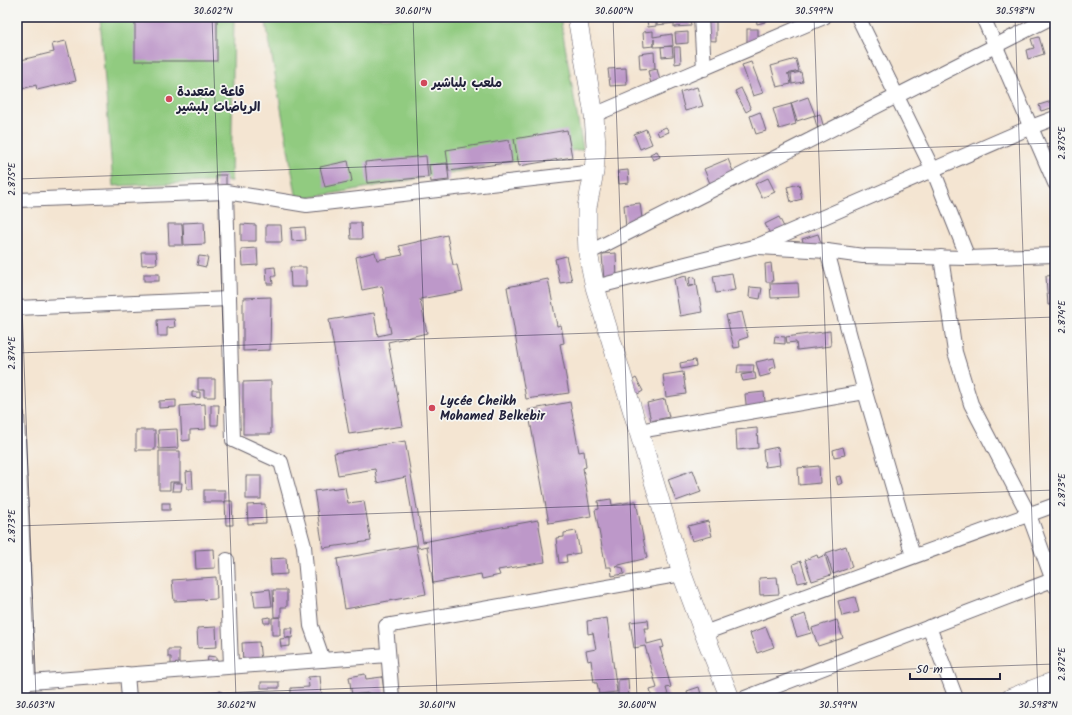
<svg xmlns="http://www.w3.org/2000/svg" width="1072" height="715" font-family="Kalam,'Playpen Sans Arabic',sans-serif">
<rect width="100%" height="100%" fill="#f6f6f2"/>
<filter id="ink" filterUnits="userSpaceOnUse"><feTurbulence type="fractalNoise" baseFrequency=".025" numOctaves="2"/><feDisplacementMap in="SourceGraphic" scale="8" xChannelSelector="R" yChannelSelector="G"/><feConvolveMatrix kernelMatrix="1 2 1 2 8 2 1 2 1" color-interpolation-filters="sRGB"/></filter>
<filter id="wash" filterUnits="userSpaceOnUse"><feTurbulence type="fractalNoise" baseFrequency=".012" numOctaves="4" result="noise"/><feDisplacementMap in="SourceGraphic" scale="16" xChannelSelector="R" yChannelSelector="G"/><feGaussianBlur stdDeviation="0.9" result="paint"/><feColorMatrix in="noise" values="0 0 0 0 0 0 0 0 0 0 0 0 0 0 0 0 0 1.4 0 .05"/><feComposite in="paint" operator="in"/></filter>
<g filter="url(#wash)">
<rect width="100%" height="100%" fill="#f4e5d2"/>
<g fill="#91cb80" stroke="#5a765e">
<path d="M 100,17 L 234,17 L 231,181 L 113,186 Z"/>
<path d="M 265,17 L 560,17 L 583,149 L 297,200 Z"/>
</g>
<g id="blocks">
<g fill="#bd98c9">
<rect x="135" y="17" width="82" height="44"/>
<path d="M 657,17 L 690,17 L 691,26 L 674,27 L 674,23 L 657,25 Z"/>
<path d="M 700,17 L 716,17 L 716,41 L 699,40 Z"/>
<path d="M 756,17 L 765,17 L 765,22 L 757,24 Z"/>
<path d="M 656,19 L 656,26 L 648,27 L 647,20 Z"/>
<rect x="747" y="29" width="11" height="17"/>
<path d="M 653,31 L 653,37 L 672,34 L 673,46 L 654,47 L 654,39 L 654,46 L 644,47 L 643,32 Z"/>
<path d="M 688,32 L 688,43 L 676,44 L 675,33 Z"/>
<path d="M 1039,37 L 1044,54 L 1028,59 L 1026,50 L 1034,48 L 1031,39 Z"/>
<path d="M 66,41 L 76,81 L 37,90 L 36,85 L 22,89 L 17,69 L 17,61 L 54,52 L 52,44 Z"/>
<path d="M 672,46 L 673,56 L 662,57 L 661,47 Z"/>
<path d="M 674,47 L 680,47 L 681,63 L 675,64 Z"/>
<path d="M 654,52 L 655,68 L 640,69 L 639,54 Z"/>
<path d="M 796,59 L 799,71 L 787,74 L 789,74 L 791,84 L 777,87 L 771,66 Z"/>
<path d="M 751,62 L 763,93 L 753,96 L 742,65 Z"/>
<path d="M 626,68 L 627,85 L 610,86 L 608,69 Z"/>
<path d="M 657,69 L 660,81 L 651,84 L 648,71 Z"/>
<path d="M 801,72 L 803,82 L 792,84 L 791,74 Z"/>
<path d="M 697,87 L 703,106 L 685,111 L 680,92 Z"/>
<path d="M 741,88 L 751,109 L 746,112 L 735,91 Z"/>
<path d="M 808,97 L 815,115 L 797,121 L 791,103 Z"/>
<path d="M 1055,100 L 1055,107 L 1041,111 L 1039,105 Z"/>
<path d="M 791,104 L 796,124 L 779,129 L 773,109 Z"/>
<path d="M 760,112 L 766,131 L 756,134 L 750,116 Z"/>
<path d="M 820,114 L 824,128 L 818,130 L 814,116 Z"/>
<path d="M 666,127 L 669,132 L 659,136 L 657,131 Z"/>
<path d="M 646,129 L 652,144 L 640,149 L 634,134 Z"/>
<path d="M 567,130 L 572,157 L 519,166 L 514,139 Z"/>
<path d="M 509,140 L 512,162 L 449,171 L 446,150 Z"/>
<path d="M 1055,145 L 1055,159 L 1045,163 L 1040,151 Z"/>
<path d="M 657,151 L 660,157 L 653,160 L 650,154 Z"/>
<path d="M 426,156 L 428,177 L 367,183 L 365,162 Z"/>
<path d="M 728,159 L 737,181 L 713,191 L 704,169 Z"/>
<path d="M 348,161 L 352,181 L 325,187 L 320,167 Z"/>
<path d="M 447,163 L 449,180 L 431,182 L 429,165 Z"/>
<path d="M 628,170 L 629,183 L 619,184 L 618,171 Z"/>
<rect x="216" y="175" width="10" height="15"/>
<path d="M 768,178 L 775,192 L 762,198 L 755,184 Z"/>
<path d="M 799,184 L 802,199 L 791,202 L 787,187 Z"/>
<path d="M 640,203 L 643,226 L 626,228 L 624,205 Z"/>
<path d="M 779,217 L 786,231 L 772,238 L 765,224 Z"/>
<path d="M 204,222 L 205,244 L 184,245 L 183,223 Z"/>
<path d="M 350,223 L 361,223 L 362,239 L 351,239 Z"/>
<path d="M 168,224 L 182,224 L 183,245 L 169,245 Z"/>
<path d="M 241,224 L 256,225 L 256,241 L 241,241 Z"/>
<path d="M 266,225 L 281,225 L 282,242 L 266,242 Z"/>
<path d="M 305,227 L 306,240 L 292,241 L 291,228 Z"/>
<path d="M 818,234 L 824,251 L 807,252 L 802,239 Z"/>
<path d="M 447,235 L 453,265 L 457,265 L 463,291 L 420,299 L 427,333 L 388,342 L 403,426 L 349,434 L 329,320 L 374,313 L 378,336 L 391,333 L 382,286 L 362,290 L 356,257 L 375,252 L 377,260 L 403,255 L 399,246 Z"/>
<path d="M 257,248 L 258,265 L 242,266 L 241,249 Z"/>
<path d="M 141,252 L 156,252 L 157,264 L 142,265 Z"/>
<path d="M 616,253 L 617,280 L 604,281 L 602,254 Z"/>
<path d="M 199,256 L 208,257 L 206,267 L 197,265 Z"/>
<path d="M 566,256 L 572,281 L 560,283 L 555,259 Z"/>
<path d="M 771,263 L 773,282 L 766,282 L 765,264 Z"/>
<path d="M 275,267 L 276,276 L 272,276 L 273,284 L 267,284 L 266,268 Z"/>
<path d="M 290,267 L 306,267 L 306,287 L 291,287 Z"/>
<path d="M 732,273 L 735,290 L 716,293 L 713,276 Z"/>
<rect x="144" y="274" width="15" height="7"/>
<path d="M 1055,275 L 1055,304 L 1048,305 L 1046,276 Z"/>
<path d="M 686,276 L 688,287 L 697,285 L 702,312 L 680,316 L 674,279 Z"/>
<path d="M 695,277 L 696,285 L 690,286 L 689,278 Z"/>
<path d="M 548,279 L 557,326 L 561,325 L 564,343 L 560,344 L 569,393 L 526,399 L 507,287 Z"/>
<path d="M 798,283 L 799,297 L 771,298 L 770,284 Z"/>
<path d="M 750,287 L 762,288 L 760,299 L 749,297 Z"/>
<path d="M 271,297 L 270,350 L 243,351 L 243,298 Z"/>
<path d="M 742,312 L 748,337 L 739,340 L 740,347 L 734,348 L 726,315 Z"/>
<path d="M 174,319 L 175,327 L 167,328 L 167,336 L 158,336 L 157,320 Z"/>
<path d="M 830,331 L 831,346 L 797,350 L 796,342 L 787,343 L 786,337 Z"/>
<path d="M 775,336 L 785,337 L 785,344 L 774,343 Z"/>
<path d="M 774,358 L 776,367 L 769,369 L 771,374 L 760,377 L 756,362 Z"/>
<path d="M 695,360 L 696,366 L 681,369 L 680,363 Z"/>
<path d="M 738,365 L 754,365 L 753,373 L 755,373 L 756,379 L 743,381 L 741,375 L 752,373 L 737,373 Z"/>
<path d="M 683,372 L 686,394 L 666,397 L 663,375 Z"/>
<path d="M 636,378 L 643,391 L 636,395 L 628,383 Z"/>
<path d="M 198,379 L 215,379 L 215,397 L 204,397 L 204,390 L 198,390 Z"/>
<path d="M 271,381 L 271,434 L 243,434 L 243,382 Z"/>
<path d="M 192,392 L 200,392 L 200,398 L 192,397 Z"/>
<path d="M 764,392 L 766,411 L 747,413 L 745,394 Z"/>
<path d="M 665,399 L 669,417 L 651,421 L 647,403 Z"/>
<path d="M 176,400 L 176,407 L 159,408 L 159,401 Z"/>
<path d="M 570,402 L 579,452 L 584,451 L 586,467 L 583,468 L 591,516 L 549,523 L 528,410 Z"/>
<path d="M 205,404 L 206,429 L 190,430 L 190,440 L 182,441 L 180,406 Z"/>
<path d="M 211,405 L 219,405 L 218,425 L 211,425 Z"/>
<path d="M 757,428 L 758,448 L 737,450 L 736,430 Z"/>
<path d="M 177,429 L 178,448 L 159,449 L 158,430 Z"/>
<rect x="136" y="430" width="19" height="20"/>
<path d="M 405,441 L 423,542 L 538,520 L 545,562 L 498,570 L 500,575 L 482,579 L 481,574 L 433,583 L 427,546 L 418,548 L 406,477 L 377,483 L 375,469 L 338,475 L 334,453 Z"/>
<path d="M 778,447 L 780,465 L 765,467 L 763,450 Z"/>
<path d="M 843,447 L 845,455 L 834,457 L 833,450 Z"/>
<path d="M 159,451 L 180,451 L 180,482 L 170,482 L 170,490 L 159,490 Z"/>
<path d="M 819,466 L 820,483 L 799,485 L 798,468 Z"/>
<path d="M 693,470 L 701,492 L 676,501 L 668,479 Z"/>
<path d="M 192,471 L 193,489 L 187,489 L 186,472 Z"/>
<rect x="246" y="476" width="15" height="23"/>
<path d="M 840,476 L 842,483 L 838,485 L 836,477 Z"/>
<path d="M 173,483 L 182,483 L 181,491 L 172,491 Z"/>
<path d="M 345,487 L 348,503 L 364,501 L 371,541 L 323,548 L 314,491 Z"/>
<rect x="204" y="490" width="21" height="12"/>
<path d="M 611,499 L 612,505 L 636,501 L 647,558 L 615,566 L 623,568 L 624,574 L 612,576 L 611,567 L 606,567 L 595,510 L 599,509 L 598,501 Z"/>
<path d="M 225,501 L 232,501 L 233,525 L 226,525 Z"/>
<rect x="162" y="503" width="8" height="7"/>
<path d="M 265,504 L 266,523 L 248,524 L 247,505 Z"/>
<path d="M 708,521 L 712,536 L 692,541 L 688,526 Z"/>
<path d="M 576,531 L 580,553 L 566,555 L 567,562 L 559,563 L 556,538 L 564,537 L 564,533 Z"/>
<path d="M 416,545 L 426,594 L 345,609 L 337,559 Z"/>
<path d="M 846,546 L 852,567 L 833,574 L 826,553 Z"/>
<path d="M 214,549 L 215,568 L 196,569 L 195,550 Z"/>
<path d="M 817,555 L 818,558 L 825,555 L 831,575 L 812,581 L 805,560 Z"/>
<path d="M 286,558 L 287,574 L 271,575 L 270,559 Z"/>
<path d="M 801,561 L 807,581 L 798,583 L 793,564 Z"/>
<path d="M 216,577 L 217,599 L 174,601 L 172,580 Z"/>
<path d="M 777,577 L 779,594 L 760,595 L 759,578 Z"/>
<path d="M 270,589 L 272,606 L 255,607 L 253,591 Z"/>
<path d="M 273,590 L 287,590 L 287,607 L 281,607 L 281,617 L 274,617 Z"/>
<path d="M 855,597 L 859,612 L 842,616 L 838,601 Z"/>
<path d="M 805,614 L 811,633 L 797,637 L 791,619 Z"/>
<path d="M 270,617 L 270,623 L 264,623 L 263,618 Z"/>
<path d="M 280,617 L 280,635 L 272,635 L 272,618 Z"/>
<path d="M 607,618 L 617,692 L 599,694 L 597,683 L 594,683 L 591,660 L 588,661 L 586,651 L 596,649 L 593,633 L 588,634 L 587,621 Z"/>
<path d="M 648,620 L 649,628 L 644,628 L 647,644 L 662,640 L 664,647 L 660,648 L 671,687 L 666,688 L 669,698 L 652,698 L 650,690 L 657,688 L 645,646 L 634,648 L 630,622 Z"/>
<path d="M 837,620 L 843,638 L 818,646 L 812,628 Z"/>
<path d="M 216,627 L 217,647 L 198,648 L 197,628 Z"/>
<path d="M 766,627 L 774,647 L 757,653 L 750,633 Z"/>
<path d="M 285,628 L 293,628 L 292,638 L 285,637 Z"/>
<path d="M 290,638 L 290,646 L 281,647 L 280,639 Z"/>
<path d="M 259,642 L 261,662 L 243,663 L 242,643 Z"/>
<path d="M 168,649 L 179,649 L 179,668 L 171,668 L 171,657 L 168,657 Z"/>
<path d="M 208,656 L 216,657 L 216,666 L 207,665 Z"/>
<path d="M 365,674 L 366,679 L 382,677 L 385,698 L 370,698 L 369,693 L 352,695 L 349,677 Z"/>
<path d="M 320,676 L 322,698 L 291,698 L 291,688 L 309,687 L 308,677 Z"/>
<path d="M 628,679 L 629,698 L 618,698 L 618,680 Z"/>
<rect x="261" y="682" width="18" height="6"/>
<path d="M 699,687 L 702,698 L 689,698 L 687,691 Z"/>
<path d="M 221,691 L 222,698 L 186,698 L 186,697 Z"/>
<path d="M 255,693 L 256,698 L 237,698 L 236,694 Z"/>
</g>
</g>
</g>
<g filter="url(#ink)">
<use href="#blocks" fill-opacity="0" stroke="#6c6670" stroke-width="1"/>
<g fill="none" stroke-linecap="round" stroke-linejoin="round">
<g stroke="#6c6670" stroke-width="16">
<g id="street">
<path d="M 701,17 L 704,69"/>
<path d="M 858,17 L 933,170 L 968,258"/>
<path d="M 983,17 L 1055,183"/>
<path d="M 594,115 L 824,17"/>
<path d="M 226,192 L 233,440 L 281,462 L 304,546 L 311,626 L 323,660"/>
<path d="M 17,200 L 226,192 L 307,205 L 594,172"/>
<path d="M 759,247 L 827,251 L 863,256 L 968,258 L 1055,255"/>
<path d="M 827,251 L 865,392 L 913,556"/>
<path d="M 588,253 L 1052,17"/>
<path d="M 941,257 L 955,352 L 971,404 L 1029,515 L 1055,586"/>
<path d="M 595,287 L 757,246 L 1031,127 L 1055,118"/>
<path d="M 17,308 L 229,299"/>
<path d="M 17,415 L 28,682"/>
<path d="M 639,431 L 865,392"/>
<path d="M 227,560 L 231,666"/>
<path d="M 929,627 L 956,698"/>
<path d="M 704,633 L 1055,505"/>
<path d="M 127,674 L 129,698"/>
<path d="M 23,682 L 23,698"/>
<path d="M 17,683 L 388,655"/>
<path d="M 392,698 L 386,626 L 682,574"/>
<path d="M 745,698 L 1055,579"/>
</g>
</g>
<g stroke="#6c6670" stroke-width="20">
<g id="secondary">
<path d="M 577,17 L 594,115 L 596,146 L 594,172 L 587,207 L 587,226 L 588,253 L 595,287 L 682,574 L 704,633 L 730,698"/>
<path d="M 1011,698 L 1055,681"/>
</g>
</g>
<use href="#street" stroke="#fff" stroke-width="14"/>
<use href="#secondary" stroke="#fff" stroke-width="19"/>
</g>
</g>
<path fill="none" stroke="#22223b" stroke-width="1" stroke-opacity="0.45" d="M 212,17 L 236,698M 413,17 L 437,698M 613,17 L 637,698M 814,17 L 838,698M 1015,17 L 1038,698M 17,164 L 36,698M 17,179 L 1055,143M 17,353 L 1055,317M 17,526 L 1055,490M 71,698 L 1055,664"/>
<g fill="#d1495b" stroke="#f6f6f2" stroke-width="1.5">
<circle cx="424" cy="83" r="4"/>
<circle cx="169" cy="99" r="4"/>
<circle cx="432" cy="408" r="4"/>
</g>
<g text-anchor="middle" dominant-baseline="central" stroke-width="3.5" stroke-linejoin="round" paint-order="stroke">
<g font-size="13" font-weight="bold" fill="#22223b" stroke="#f6f6f2" text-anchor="start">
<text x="432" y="83">ملعب بلباشير</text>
<text x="177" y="92">قاعة متعددة<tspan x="177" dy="15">الرياضات بلبشير</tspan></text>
<text x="440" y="401">Lycée Cheikh<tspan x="440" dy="15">Mohamed Belkebir</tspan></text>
</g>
</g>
<rect width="1072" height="715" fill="none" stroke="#f6f6f2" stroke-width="44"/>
<path d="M910 673v6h90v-6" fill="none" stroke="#22223b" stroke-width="2"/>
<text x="916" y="673" font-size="12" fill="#22223b" stroke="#f6f6f2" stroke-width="3" paint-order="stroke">50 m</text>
<rect x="22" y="22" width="1028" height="671" fill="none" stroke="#22223b" stroke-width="1.5"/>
<g font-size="10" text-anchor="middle" fill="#22223b">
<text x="213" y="14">30.602°N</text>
<text x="413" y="14">30.601°N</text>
<text x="614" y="14">30.600°N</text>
<text x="814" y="14">30.599°N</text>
<text x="1015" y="14">30.598°N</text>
<text transform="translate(1061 143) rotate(-90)" y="4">2.875°E</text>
<text transform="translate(11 179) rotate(-90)" y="4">2.875°E</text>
<text transform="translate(1061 317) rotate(-90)" y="4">2.874°E</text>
<text transform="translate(11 353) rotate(-90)" y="4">2.874°E</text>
<text transform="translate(1061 490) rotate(-90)" y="4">2.873°E</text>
<text transform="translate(11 526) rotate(-90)" y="4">2.873°E</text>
<text transform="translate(1061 664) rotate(-90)" y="4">2.872°E</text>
<text x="35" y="708">30.603°N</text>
<text x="236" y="708">30.602°N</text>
<text x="437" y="708">30.601°N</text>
<text x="637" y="708">30.600°N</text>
<text x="838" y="708">30.599°N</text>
<text x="1038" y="708">30.598°N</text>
</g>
</svg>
